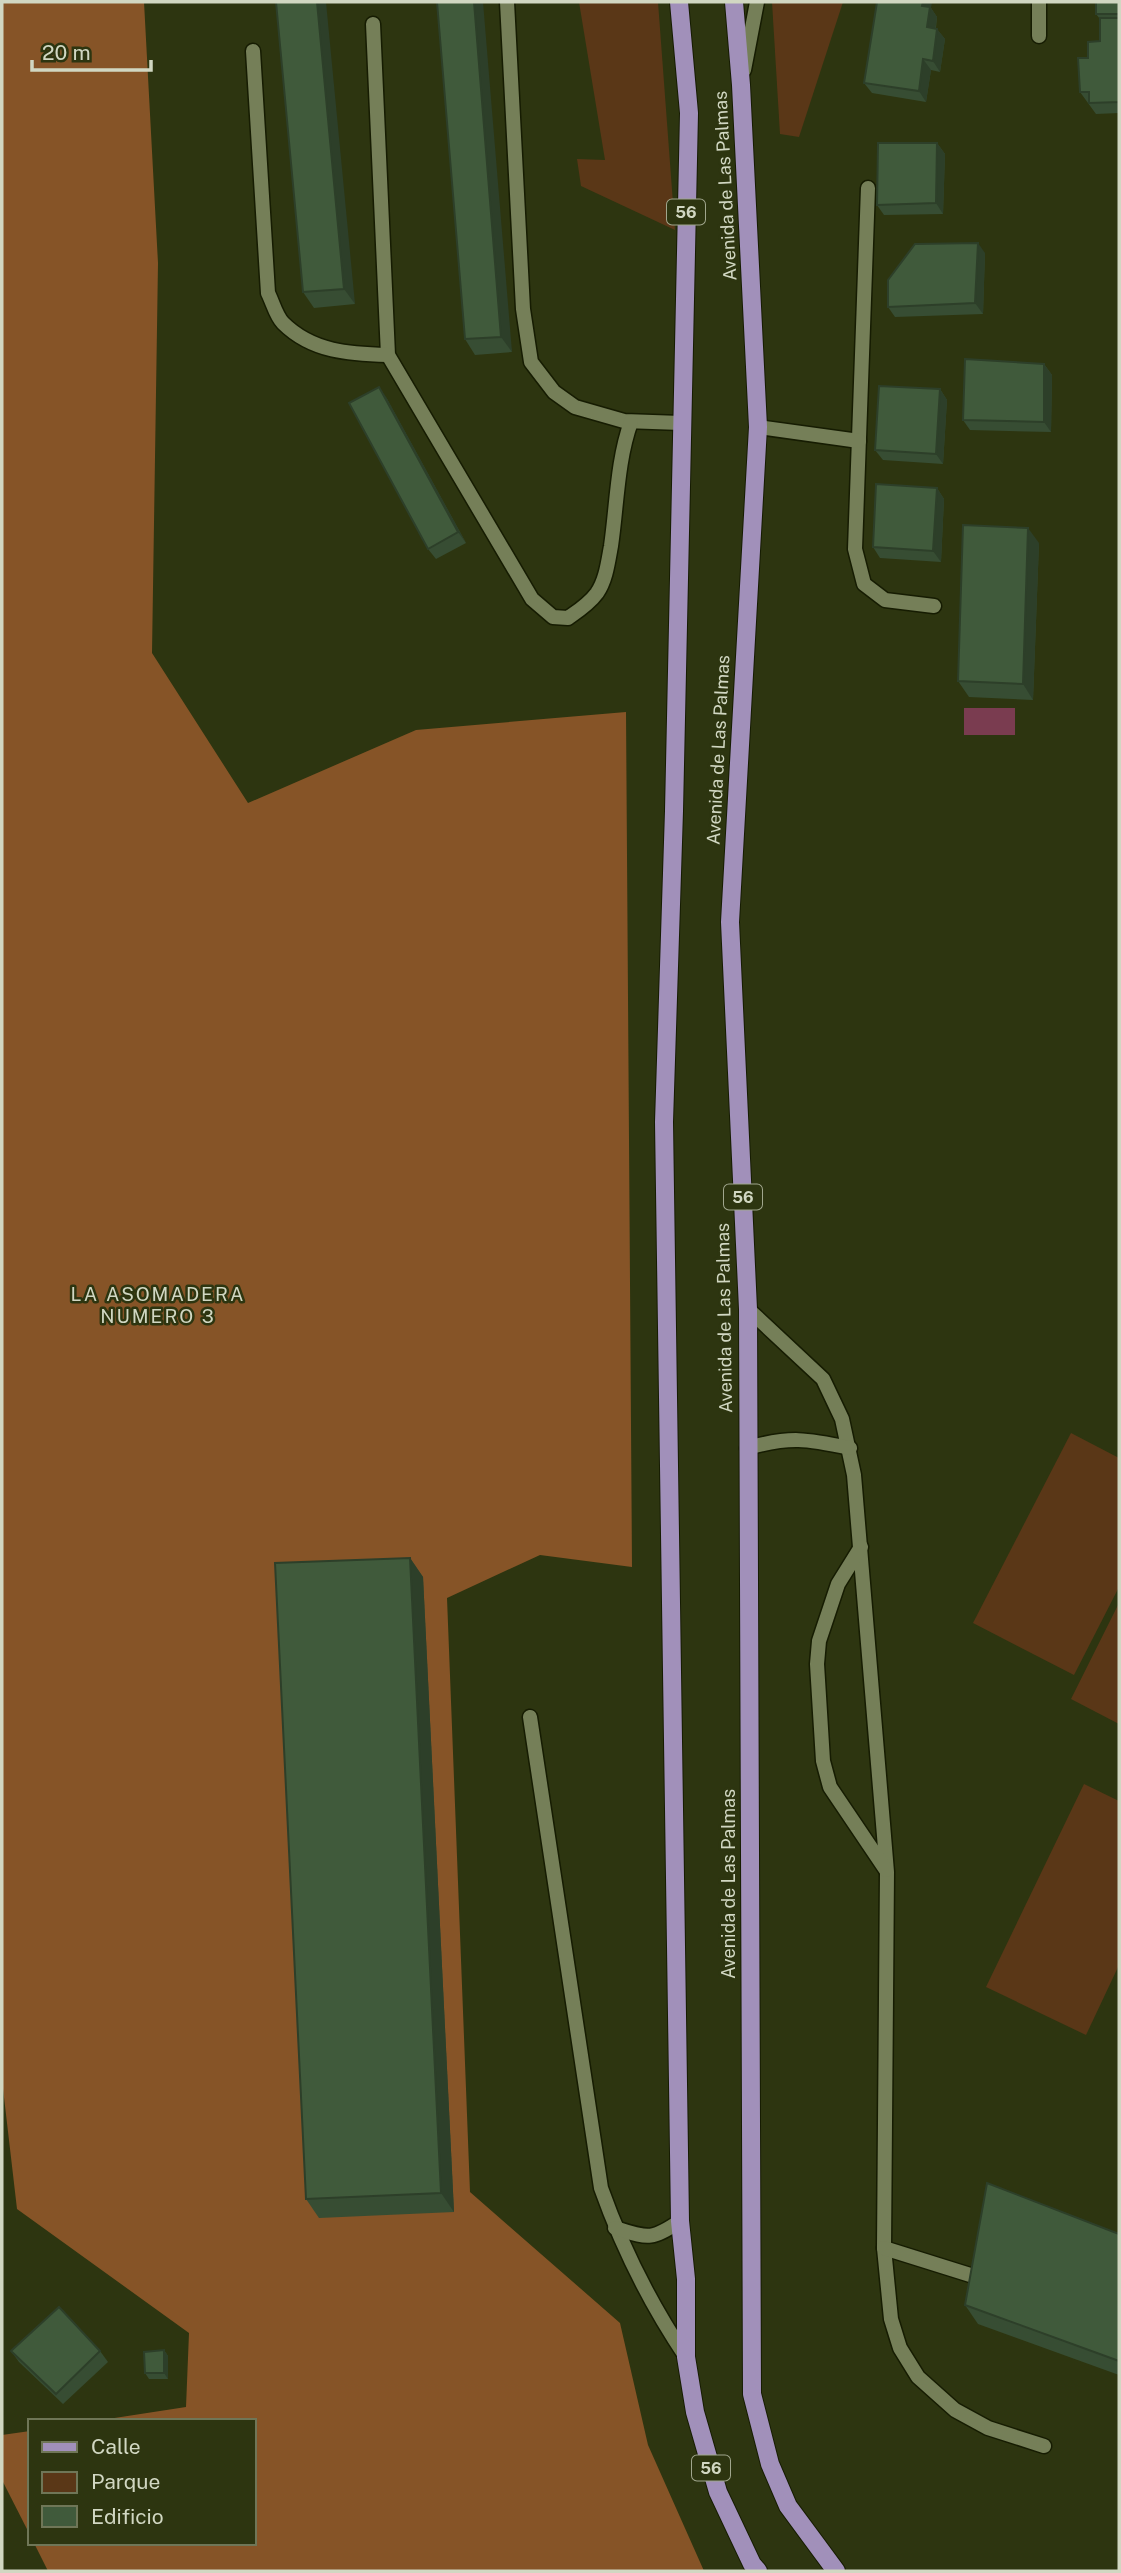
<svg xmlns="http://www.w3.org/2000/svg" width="1121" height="2573" font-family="'Public Sans',sans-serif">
<rect width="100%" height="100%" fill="#2d3510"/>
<g fill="#5a3717">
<path d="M 579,2 L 658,2 L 675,230 L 581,186 L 577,159 L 605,160 Z"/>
<path d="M 772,2 L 843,2 L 799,137 L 780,134 Z"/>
<path d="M 1071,1433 L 1119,1458 L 1119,1587 L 1074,1675 L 973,1623 Z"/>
<path d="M 1119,1603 L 1119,1724 L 1071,1699 Z"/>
<path d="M 1084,1784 L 1119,1801 L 1119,1965 L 1086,2035 L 986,1987 Z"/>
</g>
<g fill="#865427">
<path d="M 2,2 L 144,2 L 158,263 L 152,653 L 248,803 L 416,730 L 626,712 L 632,1567 L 540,1555 L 447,1598 L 470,2192 L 620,2323 L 648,2445 L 704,2571 L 48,2571 L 34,2543 L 254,2543 L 254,2421 L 95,2421 L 186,2407 L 189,2333 L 17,2209 L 2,2080 Z"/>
<path d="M 30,2431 L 30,2535 L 2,2480 L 2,2435 Z"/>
</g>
<rect fill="#7a3c50" x="964" y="708" width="51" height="27"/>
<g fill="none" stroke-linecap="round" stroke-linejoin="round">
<g stroke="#161c02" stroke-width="17">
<g id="lane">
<path d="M 507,2 L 523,309 L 531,362 L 554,392 L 575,407 L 624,421 L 681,423"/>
<path d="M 373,24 L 388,355 L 532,599 L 553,617 L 568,618 C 578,611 589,604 597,593 C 606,580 608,562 611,546 C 617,505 617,461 631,422"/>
<path d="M 1039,36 L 1039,2"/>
<path d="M 253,51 L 268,293 C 273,303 276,316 283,323 C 312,352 350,354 388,355"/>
<path d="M 868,188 L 855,549 L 864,584 L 885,600 L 934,606"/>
<path d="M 758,427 L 859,441"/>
<path d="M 748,1309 L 823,1379 L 842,1419 L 854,1475 L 887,1872 L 884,2248 L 891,2319 L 900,2348 L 918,2377 L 955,2410 L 988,2428 L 1044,2446"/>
<path d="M 747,1448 C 791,1436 806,1439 850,1448"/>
<path d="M 861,1547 L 838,1584 L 819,1641 L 817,1664 L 823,1761 L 830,1787 L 886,1870"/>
<path d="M 530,1717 L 601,2188 C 622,2247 651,2305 686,2357"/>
<path d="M 615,2228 C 648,2238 651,2241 680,2221"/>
<path d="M 884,2248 L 983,2279"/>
</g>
</g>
<g stroke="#161c02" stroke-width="17">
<path id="street" d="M 744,70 L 757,2"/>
</g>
<g stroke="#161c02" stroke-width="20">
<g id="primary">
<path d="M 679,2 L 689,113 L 674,811 L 664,1122 L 680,2221 L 686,2279 L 686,2357 L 695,2412 L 718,2492 L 752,2564 L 758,2571"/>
<path d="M 734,2 L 741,85 L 758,427 L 730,922 L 748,1309 L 752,2394 L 770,2464 L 788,2506 L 836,2571"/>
</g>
</g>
<use href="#lane" stroke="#757f58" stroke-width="14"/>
<use href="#street" stroke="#757f58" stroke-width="14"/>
<use href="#primary" stroke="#a190ba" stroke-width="18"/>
</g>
<g fill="#374d33">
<path d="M 276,2 L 355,304 L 314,308 L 303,292 Z"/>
<path d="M 437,2 L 512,352 L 475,355 L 465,339 Z"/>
<path d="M 1119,2 L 1119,113 L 1096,114 L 1080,92 L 1088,58 L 1100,41 L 1100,19 L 1096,14 Z"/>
<path d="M 931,8 L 937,17 L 936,28 L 945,39 L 940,72 L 931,70 L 926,102 L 872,93 L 864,83 Z"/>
<path d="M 937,143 L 945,154 L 943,214 L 884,215 L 877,205 Z"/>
<path d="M 985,253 L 983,314 L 895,317 L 888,307 Z"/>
<path d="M 1044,364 L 1052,375 L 1051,432 L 970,430 L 963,420 Z"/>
<path d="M 940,389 L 947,400 L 943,464 L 883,460 L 875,450 Z"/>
<path d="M 386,397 L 466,543 L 436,559 L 428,549 Z"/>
<path d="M 937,488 L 944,499 L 941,562 L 880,558 L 873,547 Z"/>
<path d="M 1039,543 L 1033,700 L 969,697 L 958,681 Z"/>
<path d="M 410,1558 L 423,1577 L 454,2212 L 319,2218 L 306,2199 Z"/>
<path d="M 1119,2234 L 1119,2375 L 978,2324 L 965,2305 Z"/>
<path d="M 164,2350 L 168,2356 L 168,2379 L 149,2379 L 145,2373 Z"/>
<path d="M 11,2351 L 100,2351 L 108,2362 L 63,2404 L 19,2362 Z"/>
</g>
<g fill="#2d3f29">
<path d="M 317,2 L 326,2 L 355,304 L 344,289 Z"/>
<path d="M 474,2 L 483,2 L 512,352 L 501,337 Z"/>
<path d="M 923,2 L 932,2 L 931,8 L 937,17 L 934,38 L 927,27 L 922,6 Z"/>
<path d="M 937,29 L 945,39 L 940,72 L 933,61 Z"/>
<path d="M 923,59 L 931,70 L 926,102 L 919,91 Z"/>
<path d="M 937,143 L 945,154 L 943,214 L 936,203 Z"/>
<path d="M 978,243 L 985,253 L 983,314 L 975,303 Z"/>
<path d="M 1044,364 L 1052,375 L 1051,432 L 1044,422 Z"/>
<path d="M 379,387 L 386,397 L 466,543 L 458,532 Z"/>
<path d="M 940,389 L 947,400 L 943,464 L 936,454 Z"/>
<path d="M 937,488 L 944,499 L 941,562 L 933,551 Z"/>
<path d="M 1028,528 L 1039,543 L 1033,700 L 1023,684 Z"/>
<path d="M 410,1558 L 423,1577 L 454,2212 L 441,2193 Z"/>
<path d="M 164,2350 L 168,2356 L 168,2379 L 164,2373 Z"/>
</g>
<g fill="#405a3b" stroke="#2d3f29" stroke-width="2">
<path d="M 276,2 L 317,2 L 344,289 L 303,292 Z"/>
<path d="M 437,2 L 474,2 L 501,337 L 465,339 Z"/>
<path d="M 877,2 L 923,2 L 922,6 L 930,7 L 927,27 L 937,29 L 933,61 L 923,59 L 919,91 L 864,83 Z"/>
<rect x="1096" y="2" width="23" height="12"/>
<path d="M 1100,18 L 1119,18 L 1119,102 L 1089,103 L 1089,92 L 1080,92 L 1078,58 L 1088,58 L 1088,42 L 1100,41 Z"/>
<path d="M 878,143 L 937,143 L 936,203 L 877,205 Z"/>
<path d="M 978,243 L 975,303 L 888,307 L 888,280 L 915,244 Z"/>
<path d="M 965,359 L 1044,364 L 1044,422 L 963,420 Z"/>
<path d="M 879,386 L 940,389 L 936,454 L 875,450 Z"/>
<path d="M 379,387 L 458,532 L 428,549 L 349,403 Z"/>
<path d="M 876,484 L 937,488 L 933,551 L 873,547 Z"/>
<path d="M 963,525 L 1028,528 L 1023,684 L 958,681 Z"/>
<path d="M 410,1558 L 441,2193 L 306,2199 L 275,1563 Z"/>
<path d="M 987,2183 L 1119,2234 L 1119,2361 L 965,2305 Z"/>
<path d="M 59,2307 L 100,2351 L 56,2394 L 11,2351 Z"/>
<path d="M 164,2350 L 164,2373 L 145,2373 L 144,2352 Z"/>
</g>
<g text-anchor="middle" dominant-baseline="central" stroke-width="5" stroke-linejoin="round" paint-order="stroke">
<g fill="#2d3510" stroke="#a0a68d" stroke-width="2">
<rect x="667" y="199.5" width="38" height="25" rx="5"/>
<rect x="724" y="1184.5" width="38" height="25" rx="5"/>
<rect x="692" y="2455.5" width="38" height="25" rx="5"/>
</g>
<g font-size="16" font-weight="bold" fill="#d1d7c2">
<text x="686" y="212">56</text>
<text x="743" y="1197">56</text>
<text x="711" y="2468">56</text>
</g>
<g font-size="18" fill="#d1d7c2" stroke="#2d3510">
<text transform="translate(725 186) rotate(-93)">Avenida de Las Palmas</text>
<text transform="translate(718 750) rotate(-87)">Avenida de Las Palmas</text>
<text transform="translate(724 1318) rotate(-91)">Avenida de Las Palmas</text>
<text transform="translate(728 1884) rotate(-90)">Avenida de Las Palmas</text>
</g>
<g font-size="19" letter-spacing="2" fill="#d1d7c2" stroke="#2d3510">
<text x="158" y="1294">LA ASOMADERA<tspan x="158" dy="22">NUMERO 3</tspan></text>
</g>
</g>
<rect width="1121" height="2573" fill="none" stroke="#d1d7c2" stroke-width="7"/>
<rect x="28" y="2419" width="228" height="126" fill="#2d3510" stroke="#6f7657" stroke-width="2"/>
<rect x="42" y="2442" width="35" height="10" fill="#a190ba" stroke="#6f7657" stroke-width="2"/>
<text x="91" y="2454" font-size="21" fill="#d1d7c2">Calle</text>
<rect x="42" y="2472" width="35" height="21" fill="#5a3717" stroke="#6f7657" stroke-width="2"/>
<text x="91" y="2489" font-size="21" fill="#d1d7c2">Parque</text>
<rect x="42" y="2506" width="35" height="21" fill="#405a3b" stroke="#6f7657" stroke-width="2"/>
<text x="91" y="2524" font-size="21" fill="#d1d7c2">Edificio</text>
<path d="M32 60v10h119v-10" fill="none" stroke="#d1d7c2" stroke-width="3.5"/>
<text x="42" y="60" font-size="21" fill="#d1d7c2" stroke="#2d3510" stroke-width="5" paint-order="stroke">20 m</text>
</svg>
